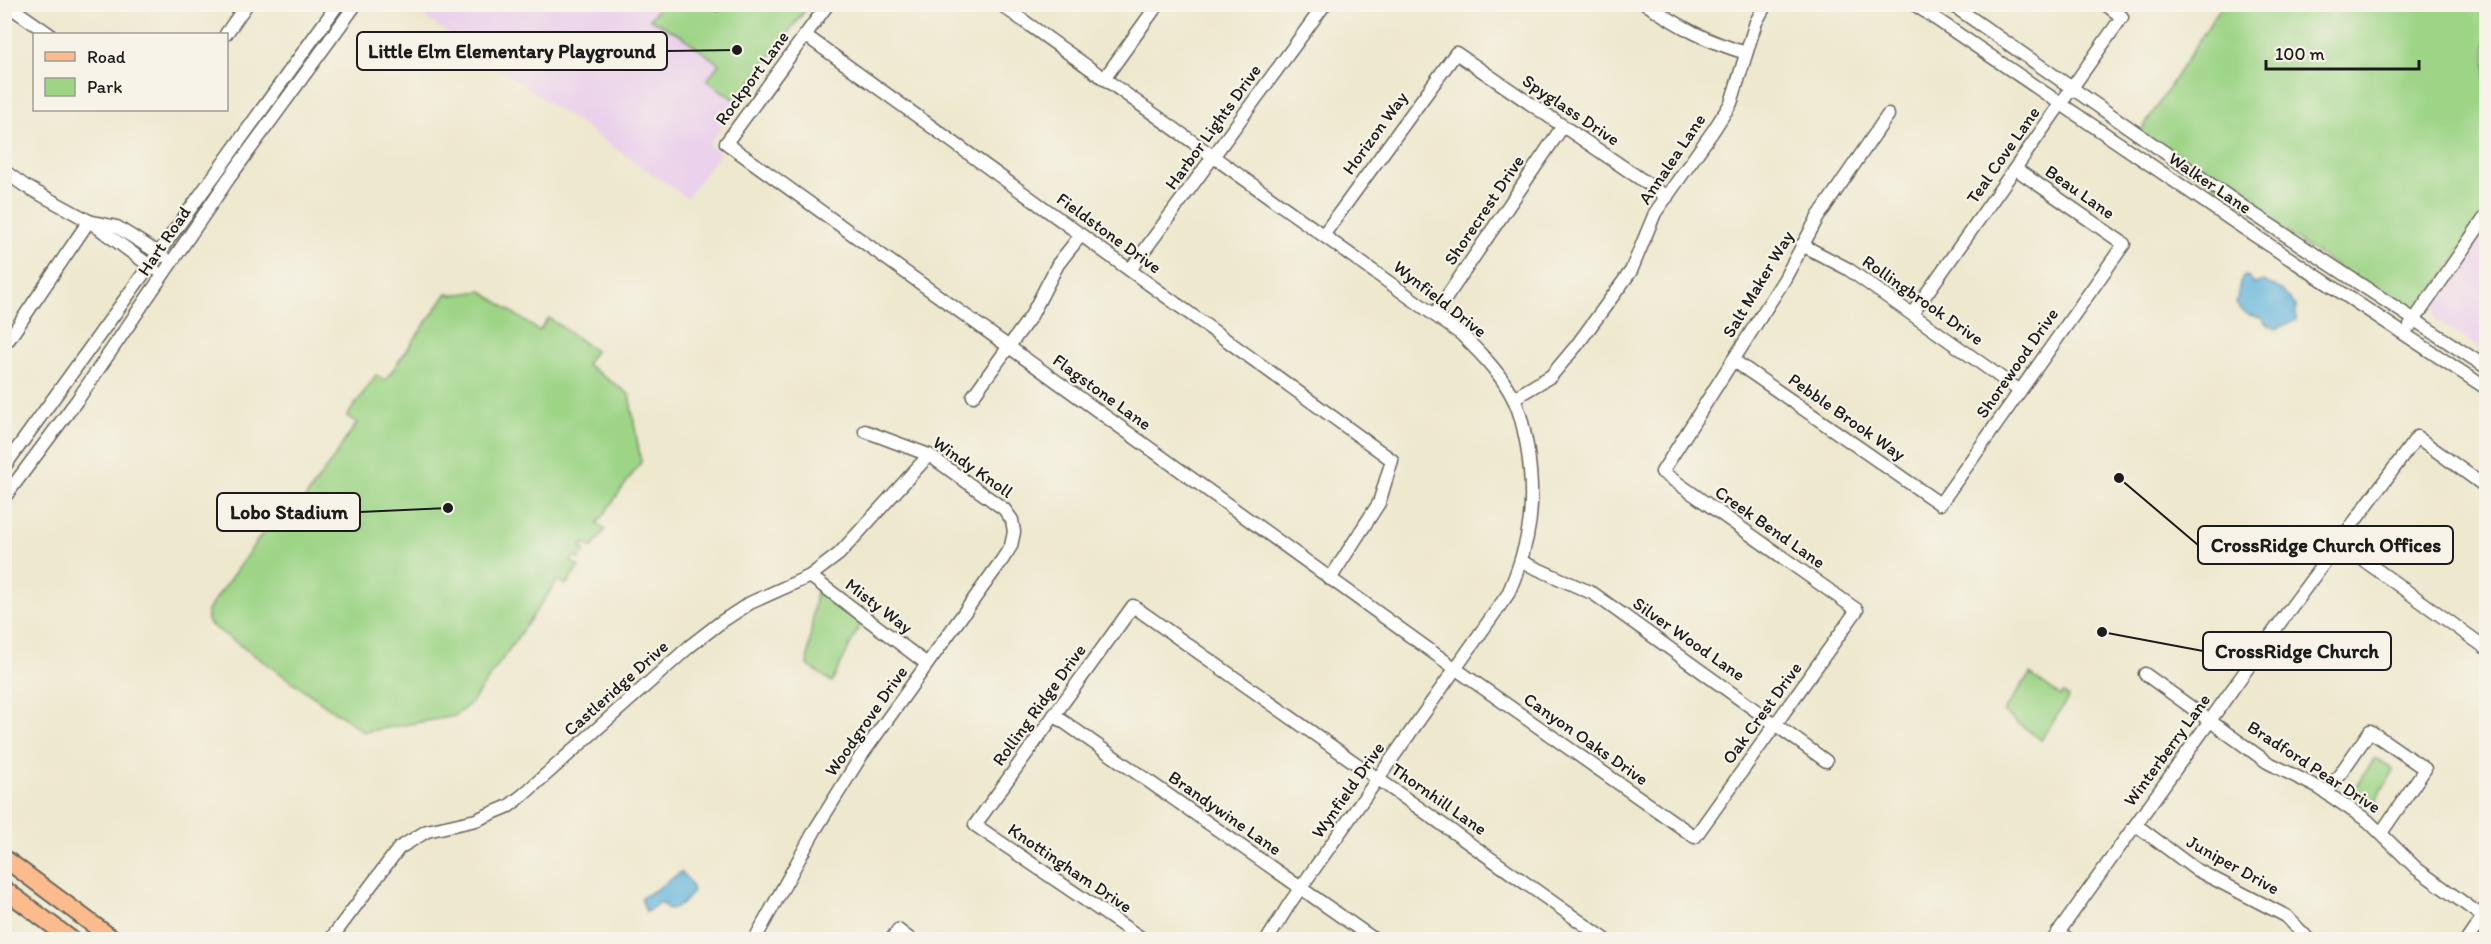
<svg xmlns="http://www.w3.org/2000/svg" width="2491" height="944" font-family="Itim,sans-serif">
<rect width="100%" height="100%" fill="#f7f3e8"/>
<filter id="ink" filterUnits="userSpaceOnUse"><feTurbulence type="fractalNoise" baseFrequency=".0167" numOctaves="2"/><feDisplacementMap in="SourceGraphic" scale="12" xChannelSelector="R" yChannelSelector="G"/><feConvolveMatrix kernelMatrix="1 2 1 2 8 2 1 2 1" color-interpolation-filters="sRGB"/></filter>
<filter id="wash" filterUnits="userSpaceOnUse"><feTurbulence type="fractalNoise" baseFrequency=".008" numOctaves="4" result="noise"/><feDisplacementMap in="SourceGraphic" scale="24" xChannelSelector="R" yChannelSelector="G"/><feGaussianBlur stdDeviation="1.35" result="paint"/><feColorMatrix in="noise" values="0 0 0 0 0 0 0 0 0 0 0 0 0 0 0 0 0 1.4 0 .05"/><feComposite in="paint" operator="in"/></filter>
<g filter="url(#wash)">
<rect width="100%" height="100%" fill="#eee8ce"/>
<g fill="#ebd1eb">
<path d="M 407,5 L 811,5 L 708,145 L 720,153 L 687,198 Z"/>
<path d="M 2486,228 L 2486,353 L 2437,320 L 2434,306 Z"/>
</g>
<g fill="#9dd486" stroke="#5c7851" stroke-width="1.5">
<path d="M 661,4 L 711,5 L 719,11 L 724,5 L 809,5 L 736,101 L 707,80 L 719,64 L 680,35 L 650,19 Z"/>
<path d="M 2222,5 L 2486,5 L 2486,212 L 2415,319 L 2139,134 Z"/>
<path d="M 482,291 L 539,331 L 549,318 L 595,351 L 586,364 L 629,394 L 641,462 L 597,524 L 605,530 L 592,548 L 584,543 L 581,548 L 585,551 L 579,559 L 575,556 L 571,561 L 579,567 L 566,585 L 558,580 L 472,702 L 455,716 L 364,732 L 211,625 L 207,620 L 207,611 L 277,513 L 301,504 L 340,449 L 341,446 L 357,423 L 347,416 L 376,375 L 385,381 L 447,293 L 452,295 Z"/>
<path d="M 816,590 L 861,623 L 832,682 L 807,665 Z"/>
<path d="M 2030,674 L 2060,696 L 2063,693 L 2069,697 L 2041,740 L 2003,712 Z"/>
<path d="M 2375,759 L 2393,769 L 2393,772 L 2374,803 L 2354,789 C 2362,778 2367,769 2375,759 Z"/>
</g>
<g fill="#60b4dc" stroke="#3e687c" stroke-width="1.5">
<path d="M 2244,276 L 2248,277 L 2254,284 L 2263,281 L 2281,290 L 2296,306 L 2296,320 L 2276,329 L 2266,324 L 2262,318 C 2249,316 2245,314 2236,304 L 2240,282 Z"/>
<path d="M 681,872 L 691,883 L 693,892 L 681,905 L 668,910 L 661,902 L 646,912 L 641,898 L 657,889 Z"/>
</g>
</g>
<g filter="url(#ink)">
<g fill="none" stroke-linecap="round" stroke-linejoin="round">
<g stroke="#66635a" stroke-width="15">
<g id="minor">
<path d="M 6,4 L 49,34"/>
<path d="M 828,4 L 726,143 L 1456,669 L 1695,837 L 1857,610 L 1662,472 L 1784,280 L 1818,217 L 1888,115"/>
<path d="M 1000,4 L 1461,334 C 1480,353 1501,373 1513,398 C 1521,412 1524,431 1527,446 C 1536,504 1531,541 1508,594 L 1290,903 L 1267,940"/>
<path d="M 1646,4 C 1682,28 1706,41 1746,53"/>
<path d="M 1914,4 L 2239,225 L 2486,388"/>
<path d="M 1951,4 L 2249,211 L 2486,367"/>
<path d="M 226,34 L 247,4"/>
<path d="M 805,35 L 1392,460 L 1379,503 L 1330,579"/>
<path d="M 1104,79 L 1158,4"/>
<path d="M 4,171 L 25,186 L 89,221 L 154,269"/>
<path d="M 93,222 L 117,227 L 163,256"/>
<path d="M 1324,234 L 1456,53 L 1667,197"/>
<path d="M 1802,245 L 1848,269 L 2020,391"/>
<path d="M 1130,270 L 1325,4"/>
<path d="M 1435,314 L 1563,126"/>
<path d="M 1912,314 L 2122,17 L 2105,4"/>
<path d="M 2410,326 L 2486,216"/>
<path d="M 4,337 L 9,339 L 89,221"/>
<path d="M 1733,360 L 1940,504 L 2124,244 L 2016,169"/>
<path d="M 973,396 L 1031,316 L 1058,264 L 1081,235"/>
<path d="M 1514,398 L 1551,376 L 1577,345 L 1631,271 L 1655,213 L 1713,131 L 1731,103 L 1756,22 L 1766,4"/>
<path d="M 4,467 L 338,4"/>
<path d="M 4,498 L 78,399 L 229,178 L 356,4"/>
<path d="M 2341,544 L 2486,648"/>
<path d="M 1522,562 L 1594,594 L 1826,761"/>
<path d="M 810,576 L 927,664"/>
<path d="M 2145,674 L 2267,762 L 2319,788 L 2368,821 L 2417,869 L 2486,919"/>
<path d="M 1054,715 L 1375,940"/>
<path d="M 2327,793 L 2370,731 L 2425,769 L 2381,833"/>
<path d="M 2136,825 L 2195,869 L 2286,916 L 2309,940"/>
<path d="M 2058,932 L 2070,940"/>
<path d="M 756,937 L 815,830 L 861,756 L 1002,560 L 1011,546 L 1014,532 L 1012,520 L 1004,509 L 929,455 L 865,431"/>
<path d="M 330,940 L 399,848 L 427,831 L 476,820 L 509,806 L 523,795 L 690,646 L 721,622 L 750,603 L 810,576 L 839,554 L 929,455"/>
<path d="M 891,940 L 898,930 L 911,940"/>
<path d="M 1144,940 L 975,825 L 1133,606 L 1606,940"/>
<path d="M 2053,940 L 2287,613 L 2417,437 L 2486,487"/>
<path d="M 2467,940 L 2486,912"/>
</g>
</g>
<g stroke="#66635a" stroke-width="20">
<g id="major">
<path d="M 4,858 L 114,940"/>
<path d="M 4,889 L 72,940"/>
</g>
</g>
<use href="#minor" stroke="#fff" stroke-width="12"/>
<use href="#major" stroke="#fbbb8d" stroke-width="16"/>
</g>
</g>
<g text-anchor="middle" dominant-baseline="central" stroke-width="4.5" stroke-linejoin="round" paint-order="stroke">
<g font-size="18" fill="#1c1c1c" stroke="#f7f3e8">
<text transform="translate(752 78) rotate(-54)">Rockport Lane</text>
<text transform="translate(1571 110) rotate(34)">Spyglass Drive</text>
<text transform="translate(1213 127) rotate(-54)">Harbor Lights Drive</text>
<text transform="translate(1375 133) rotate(-54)">Horizon Way</text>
<text transform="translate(2003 155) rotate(-55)">Teal Cove Lane</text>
<text transform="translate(1672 159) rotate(-56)">Annalea Lane</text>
<text transform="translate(2210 183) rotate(34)">Walker Lane</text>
<text transform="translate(2080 192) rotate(35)">Beau Lane</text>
<text transform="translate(1484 210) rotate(-56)">Shorecrest Drive</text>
<text transform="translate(1109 233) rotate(36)">Fieldstone Drive</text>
<text transform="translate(164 241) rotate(-56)">Hart Road</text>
<text transform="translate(1758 284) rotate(-59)">Salt Maker Way</text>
<text transform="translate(1440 299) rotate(38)">Wynfield Drive</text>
<text transform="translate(1923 300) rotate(35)">Rollingbrook Drive</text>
<text transform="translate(2017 363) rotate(-55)">Shorewood Drive</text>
<text transform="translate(1102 392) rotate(36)">Flagstone Lane</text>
<text transform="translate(1847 417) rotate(35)">Pebble Brook Way</text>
<text transform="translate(973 467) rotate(35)">Windy Knoll</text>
<text transform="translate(1770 527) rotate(35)">Creek Bend Lane</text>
<text transform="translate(879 606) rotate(37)">Misty Way</text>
<text transform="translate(1689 639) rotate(35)">Silver Wood Lane</text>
<text transform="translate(616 688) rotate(-42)">Castleridge Drive</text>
<text transform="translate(1039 705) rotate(-54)">Rolling Ridge Drive</text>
<text transform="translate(1762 713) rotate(-54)">Oak Crest Drive</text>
<text transform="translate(866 721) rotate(-55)">Woodgrove Drive</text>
<text transform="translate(1586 739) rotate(35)">Canyon Oaks Drive</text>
<text transform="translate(2167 750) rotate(-54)">Winterberry Lane</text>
<text transform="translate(2314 767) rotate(33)">Bradford Pear Drive</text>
<text transform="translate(1348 790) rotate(-55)">Wynfield Drive</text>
<text transform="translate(1439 799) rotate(35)">Thornhill Lane</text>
<text transform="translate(1225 813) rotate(35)">Brandywine Lane</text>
<text transform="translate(2233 865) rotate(29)">Juniper Drive</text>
<text transform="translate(1070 868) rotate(34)">Knottingham Drive</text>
</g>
</g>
<path fill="none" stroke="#1c1c1c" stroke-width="2" d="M737 50L667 51M448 508L360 512M2119 478L2198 545M2102 632L2203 651"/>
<g fill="#1c1c1c" stroke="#f7f3e8" stroke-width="2">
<circle cx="737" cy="50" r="6"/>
<circle cx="448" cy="508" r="6"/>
<circle cx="2119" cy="478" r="6"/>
<circle cx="2102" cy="632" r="6"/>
</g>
<g fill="#f7f3e8" stroke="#1c1c1c" stroke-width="2">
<rect x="357" y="32" width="310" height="38" rx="6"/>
<rect x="217" y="493" width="143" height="38" rx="6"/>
<rect x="2198" y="526" width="255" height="38" rx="6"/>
<rect x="2203" y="632" width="188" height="38" rx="6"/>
</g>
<g font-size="20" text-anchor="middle" font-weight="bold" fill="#1c1c1c">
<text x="512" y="58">Little Elm Elementary Playground</text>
<text x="289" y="519">Lobo Stadium</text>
<text x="2326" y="552">CrossRidge Church Offices</text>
<text x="2297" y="658">CrossRidge Church</text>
</g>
<rect width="2491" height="944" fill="none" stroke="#f7f3e8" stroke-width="24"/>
<rect x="33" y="33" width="195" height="78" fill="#f7f3e8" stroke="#9f9d96" stroke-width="1.5"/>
<rect x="45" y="52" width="30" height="9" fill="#fbbb8d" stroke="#9f9d96" stroke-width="1.5"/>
<text x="87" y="63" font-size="18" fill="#1c1c1c">Road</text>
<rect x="45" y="78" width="30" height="18" fill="#9dd486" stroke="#9f9d96" stroke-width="1.5"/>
<text x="87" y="93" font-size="18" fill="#1c1c1c">Park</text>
<path d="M2266 60v9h153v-9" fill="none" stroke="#1c1c1c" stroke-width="3"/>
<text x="2275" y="60" font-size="18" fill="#1c1c1c" stroke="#f7f3e8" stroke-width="4.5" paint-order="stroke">100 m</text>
</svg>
